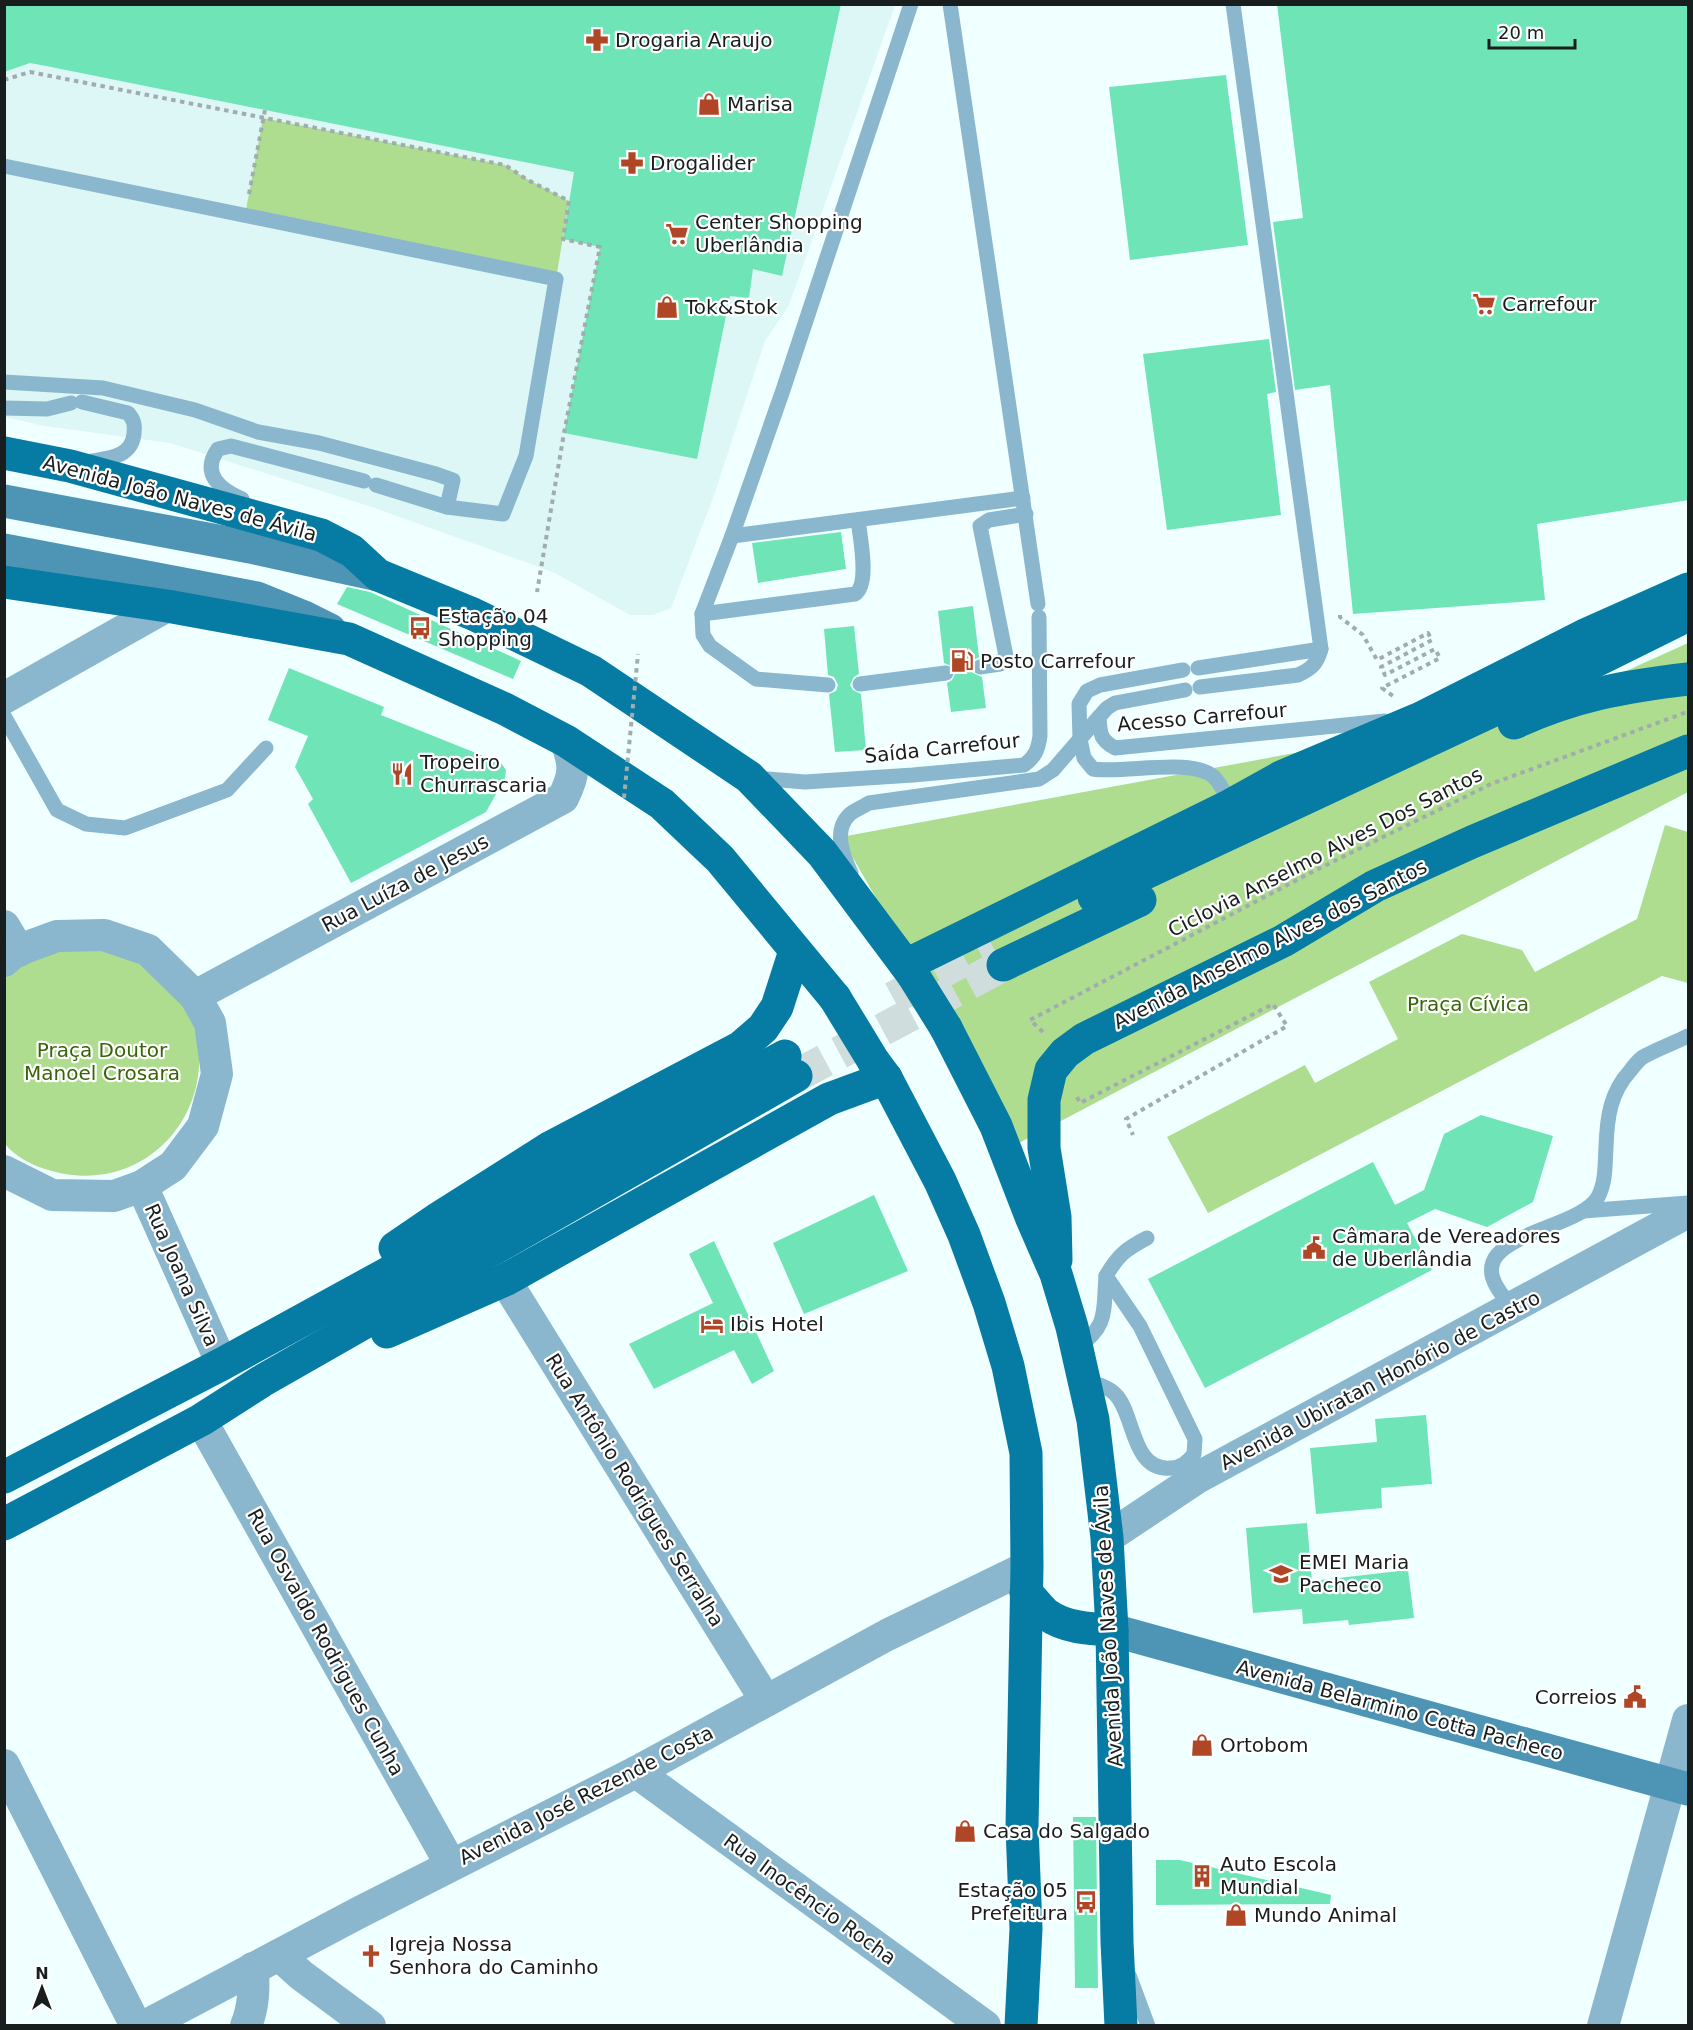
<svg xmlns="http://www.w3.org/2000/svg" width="1693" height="2030" font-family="'DejaVu Sans',sans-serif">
<rect width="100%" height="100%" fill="#f0ffff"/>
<path fill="#ddf6f6" d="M 5,5 L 895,5 L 794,291 L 788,307 L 765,341 L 713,498 L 671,608 L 653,615 L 630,615 L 555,573 L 534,565 L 372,507 L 170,443 L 45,426 L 5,417 Z"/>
<g fill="#aedd90">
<path d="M 263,118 L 505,165 L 527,179 L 569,201 L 556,279 L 245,215 Z"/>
<path d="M 1688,643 L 1688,792 L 1017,1144 L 841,837 L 1549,706 Z"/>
<path d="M 1665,825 L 1688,832 L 1688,983 L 1662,976 L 1208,1213 L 1167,1137 L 1305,1065 L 1315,1083 L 1398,1039 L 1369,982 L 1462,934 L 1522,950 L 1535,972 L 1637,919 Z"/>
<path d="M 94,946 C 106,949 124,951 134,957 C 143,964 185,1004 189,1012 C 226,1097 157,1190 65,1174 C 43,1170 19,1161 5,1144 L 4,978 C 37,952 54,949 94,946 Z"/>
</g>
<g fill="#6fe5b7">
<path d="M 4,4 L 841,4 L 782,276 L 753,269 L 749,298 L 730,296 L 697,459 L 564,433 L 600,247 L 563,239 L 574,172 L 46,66 L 30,63 L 4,72 Z"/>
<path d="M 1277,4 L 1689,4 L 1689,500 L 1537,524 L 1545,600 L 1353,614 L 1330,385 L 1295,390 L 1273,222 L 1303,218 Z"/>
<path d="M 1226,75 L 1248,245 L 1130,260 L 1109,87 Z"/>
<path d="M 1269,339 L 1276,392 L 1267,394 L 1281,515 L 1167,530 L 1143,354 Z"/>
<path d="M 841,532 L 846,569 L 758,583 L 752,543 Z"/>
<path d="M 347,587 L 370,592 L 521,661 L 513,679 L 337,604 Z"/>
<path d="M 973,606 L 979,657 L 974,660 L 970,668 L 973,673 L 982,677 L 986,708 L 951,712 L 947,683 L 952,680 L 956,672 L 953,667 L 944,663 L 938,611 Z"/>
<path d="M 854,626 L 859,674 L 854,677 L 850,685 L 853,690 L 861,694 L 866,750 L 835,752 L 829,694 L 836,691 L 838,685 L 834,677 L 828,675 L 824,629 Z"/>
<path d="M 289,668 L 384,707 L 381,715 L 501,763 L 506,770 L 505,778 L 486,812 L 351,883 L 308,804 L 313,799 L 295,767 L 308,736 L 268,720 Z"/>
<path d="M 1481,1115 L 1553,1136 L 1533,1202 L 1487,1227 L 1435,1209 L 1407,1223 L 1432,1270 L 1205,1388 L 1148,1279 L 1373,1162 L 1395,1205 L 1424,1190 L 1444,1134 Z"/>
<path d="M 874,1195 L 908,1271 L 804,1314 L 773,1243 Z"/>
<path d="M 714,1241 L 774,1371 L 752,1384 L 734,1350 L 654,1389 L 629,1344 L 713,1303 L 689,1254 Z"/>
<path d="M 1426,1415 L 1432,1484 L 1381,1488 L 1382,1508 L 1316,1514 L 1310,1448 L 1377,1442 L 1375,1419 Z"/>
<path d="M 1307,1523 L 1312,1581 L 1408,1570 L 1414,1618 L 1349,1625 L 1348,1620 L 1303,1624 L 1302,1609 L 1253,1613 L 1246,1528 Z"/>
<path d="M 1073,1817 L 1096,1817 L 1098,1988 L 1075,1988 Z"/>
<path d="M 1156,1860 L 1180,1860 L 1331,1895 L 1330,1904 L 1156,1905 Z"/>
</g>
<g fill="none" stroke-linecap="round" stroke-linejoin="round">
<g stroke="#d0dddd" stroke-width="33" stroke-dasharray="33 16" stroke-linecap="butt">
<path d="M 893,998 L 992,945"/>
<path d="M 796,1076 L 1003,965"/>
</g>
<g stroke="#a1acac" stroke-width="4" stroke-dasharray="4.5 4.5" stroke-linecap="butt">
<path d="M 4,80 L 30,72 L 505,165 L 526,179 L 569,201 L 563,239 L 600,247 L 564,433 L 537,592"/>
<path d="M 249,194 L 265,110"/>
<path d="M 1340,615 L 1340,617 L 1363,635 L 1377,660 L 1428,633 L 1432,640 L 1381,667 L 1385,675 L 1435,649 L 1440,658 L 1382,688 L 1393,696"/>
<path d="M 1043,1032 L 1030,1020 L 1314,871 L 1491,784 L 1687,712"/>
<path d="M 1077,1097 L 1080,1103 L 1273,1004 L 1287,1026 L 1126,1119 L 1133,1135"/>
</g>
<g stroke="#8ab7cd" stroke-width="15">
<path d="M 950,4 L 1038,604"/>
<path d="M 4,166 L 556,279 L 526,456 L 503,514 L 447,507 L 376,485"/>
<path d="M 4,382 L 103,388 L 195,410 L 258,432 L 319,443 L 436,474 L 453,480 L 447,507"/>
<path d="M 82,402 L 128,413 C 134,420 135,424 134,434 C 131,459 106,458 86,462"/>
<path d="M 4,408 L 47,409 L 71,403"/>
<path d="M 242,499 C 221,490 200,474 218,449 L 231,446 L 364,481"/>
<path d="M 732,536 L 1023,498"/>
<path d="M 702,614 L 855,594 C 870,584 860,537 858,520"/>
<path d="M 980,667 L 1000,664 L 1006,656 L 980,526 L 989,520 L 1026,514"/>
<path d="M 1198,668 L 1321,649"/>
<path d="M 1183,670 L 1100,685 L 1087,691 L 1079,704 L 1080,739 L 1084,758 L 1093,769 C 1124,774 1192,757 1214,777 C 1221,784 1226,796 1231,805"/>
<path d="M 860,684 L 946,673"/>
<path d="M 828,685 L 756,679 L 710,646 L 703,635 L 702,614 L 732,536 L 783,390 L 911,4"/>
<path d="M 1200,687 L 1298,675 C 1311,669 1317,664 1321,649 L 1233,4"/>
<path d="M 1185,690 L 1115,703 L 1107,708 L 1099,717 C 1100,733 1100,740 1115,748 L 1385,721"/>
<path d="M 4,716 L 57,810 L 86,824 L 125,828 L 227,790 L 266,748"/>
<path d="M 756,778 L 805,782 L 913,775 L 1024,765 C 1035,757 1038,750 1040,736 L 1039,617"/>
<path d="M 851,873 C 843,856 833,831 849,815 C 854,810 863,807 869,803 L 1039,779 L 1053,770 L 1099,717"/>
<path d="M 1583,1211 L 1688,1203"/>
<path d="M 1106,1276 C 1118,1255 1126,1249 1147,1238"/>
<path d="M 1514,1308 C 1438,1234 1577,1235 1598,1197 C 1606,1182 1605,1164 1606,1147 C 1607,1118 1610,1093 1630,1071 C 1634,1066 1638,1060 1643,1057 C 1657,1049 1674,1043 1688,1036"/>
<path d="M 1077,1348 C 1109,1325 1103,1312 1106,1276 L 1140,1326 L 1195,1439 L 1194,1454 C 1188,1462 1181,1468 1171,1468 C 1131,1472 1135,1413 1115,1394 C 1107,1386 1096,1384 1085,1381"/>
<path d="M 1129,1975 L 1148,2026"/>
</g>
<g stroke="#8ab7cd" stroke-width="32">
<path d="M 4,698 L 167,606"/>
<path d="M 4,926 L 19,951"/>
<path d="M 4,961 L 16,951 L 57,936 L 104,935 L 148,950 L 195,996 L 210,1023 L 217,1074 L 203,1126 L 173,1166 L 142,1186 L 114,1196 L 52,1195 L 4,1171"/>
<path d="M 195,996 L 563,798 C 575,774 575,766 566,741"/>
<path d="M 142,1186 L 222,1364"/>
<path d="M 505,1280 L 766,1701"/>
<path d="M 201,1420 L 451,1865"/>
<path d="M 1107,1538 L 1197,1478 L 1688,1212"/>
<path d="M 4,1765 L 136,2026"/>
<path d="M 636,1772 L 985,2026"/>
<path d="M 279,1955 L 301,1975 L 370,2026"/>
<path d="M 145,2026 L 360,1912 L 636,1772 L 887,1635 L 1027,1567"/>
<path d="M 246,2026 C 254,2006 254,1989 253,1968"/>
<path d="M 1603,2026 L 1688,1720"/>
</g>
<g stroke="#4e95b5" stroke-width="33">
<path d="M 4,501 L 250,547 L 378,575"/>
<path d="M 4,550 L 257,598 L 304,617 L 330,630"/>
<path d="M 1112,1630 L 1688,1789"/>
</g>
<g stroke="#067ba3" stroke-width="33">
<path d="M 4,453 L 70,466 L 321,535 L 352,551 L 378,575 L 473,614 L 591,671 L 749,777 L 822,853 L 913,975"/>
<path d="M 4,582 L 167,606 L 349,639 L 505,709 L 566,741 L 662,804 L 720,859 L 835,998"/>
<path d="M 1514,723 C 1572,696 1626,686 1688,679"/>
<path d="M 1094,897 L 1541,688 L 1688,615"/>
<path d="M 906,965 L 1231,805 L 1281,777 L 1421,718 L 1587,634 L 1688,589"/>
<path d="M 1003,965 L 1140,900"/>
<path d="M 946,1028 L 996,1126 L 1032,1219 L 1056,1274 L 1072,1327 L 1093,1420 L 1107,1538 L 1112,1630 L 1117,1942 L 1121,2026"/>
<path d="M 874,1062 L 886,1078 L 940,1181 L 964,1235 L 989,1303 L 1008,1366 L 1026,1453 L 1027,1567 L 1022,1827 L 1026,1929 L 1021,2026"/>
<path d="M 395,1248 L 439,1218 L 551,1147 L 741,1047 L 763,1028 L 777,1007 L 795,951"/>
<path d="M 1056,1260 L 1055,1217 L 1044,1148 L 1044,1100 L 1051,1070 L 1065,1053 L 1084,1039 L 1283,941 L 1375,886 L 1472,842 L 1688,751"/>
<path d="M 387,1332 L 505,1280 L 829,1099 L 886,1078"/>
<path d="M 4,1477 L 222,1364 L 785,1056"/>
<path d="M 4,1524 L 201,1420 L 262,1381 L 796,1076"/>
<path d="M 1026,1593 C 1033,1599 1039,1608 1046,1614 C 1065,1628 1090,1629 1112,1630"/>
</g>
<path stroke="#a1acac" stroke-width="4" stroke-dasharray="4.5 4.5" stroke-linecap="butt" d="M 624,798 L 638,654"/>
<g stroke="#067ba3" stroke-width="33">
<path d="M 913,975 L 946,1028"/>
<path d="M 835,998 L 874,1062"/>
</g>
</g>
<defs>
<g id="pharmacy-bare" transform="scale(1.8)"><path d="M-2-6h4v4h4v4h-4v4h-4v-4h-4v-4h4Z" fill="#af4726" stroke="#fff" stroke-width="2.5" paint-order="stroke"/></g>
<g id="shop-bare" transform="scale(1.8)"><path d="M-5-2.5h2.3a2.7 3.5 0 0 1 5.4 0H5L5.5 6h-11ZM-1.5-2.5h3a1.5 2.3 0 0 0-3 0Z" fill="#af4726" stroke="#fff" stroke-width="2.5" paint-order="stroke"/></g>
<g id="supermarket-bare" transform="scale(1.8)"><path d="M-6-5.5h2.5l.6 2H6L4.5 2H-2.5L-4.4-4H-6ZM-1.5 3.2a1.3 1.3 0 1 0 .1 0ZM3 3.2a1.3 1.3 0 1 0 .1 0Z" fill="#af4726" stroke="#fff" stroke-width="2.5" paint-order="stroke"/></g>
<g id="bus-bare" transform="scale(1.8)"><path d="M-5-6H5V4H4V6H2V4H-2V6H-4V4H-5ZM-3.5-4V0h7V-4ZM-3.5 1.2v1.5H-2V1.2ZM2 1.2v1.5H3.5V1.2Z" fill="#af4726" stroke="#fff" stroke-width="2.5" paint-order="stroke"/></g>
<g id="fuel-bare" transform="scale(1.8)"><path d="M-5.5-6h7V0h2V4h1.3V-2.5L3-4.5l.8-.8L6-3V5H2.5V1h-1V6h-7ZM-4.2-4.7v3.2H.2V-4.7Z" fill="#af4726" stroke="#fff" stroke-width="2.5" paint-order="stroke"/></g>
<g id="restaurant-bare" transform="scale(1.8)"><path d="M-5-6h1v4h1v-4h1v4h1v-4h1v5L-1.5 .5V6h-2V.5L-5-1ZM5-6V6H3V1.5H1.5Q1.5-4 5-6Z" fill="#af4726" stroke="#fff" stroke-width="2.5" paint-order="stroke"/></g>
<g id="civic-bare" transform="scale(1.8)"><path d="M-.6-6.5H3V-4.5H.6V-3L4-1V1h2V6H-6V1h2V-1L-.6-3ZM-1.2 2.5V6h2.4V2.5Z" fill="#af4726" stroke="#fff" stroke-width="2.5" paint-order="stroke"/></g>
<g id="hotel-bare" transform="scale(1.8)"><path d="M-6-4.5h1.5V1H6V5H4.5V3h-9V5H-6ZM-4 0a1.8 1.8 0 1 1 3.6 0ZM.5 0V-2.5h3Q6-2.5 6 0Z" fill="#af4726" stroke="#fff" stroke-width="2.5" paint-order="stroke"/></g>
<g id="school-bare" transform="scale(1.8)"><path d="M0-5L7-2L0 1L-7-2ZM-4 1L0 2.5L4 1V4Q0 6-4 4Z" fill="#af4726" stroke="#fff" stroke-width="2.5" paint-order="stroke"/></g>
<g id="building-bare" transform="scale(1.8)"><path d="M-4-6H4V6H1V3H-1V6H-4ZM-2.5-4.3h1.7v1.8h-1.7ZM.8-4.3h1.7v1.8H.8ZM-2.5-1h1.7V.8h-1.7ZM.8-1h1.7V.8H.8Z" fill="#af4726" stroke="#fff" stroke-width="2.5" paint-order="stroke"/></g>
<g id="church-bare" transform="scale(1.8)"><path d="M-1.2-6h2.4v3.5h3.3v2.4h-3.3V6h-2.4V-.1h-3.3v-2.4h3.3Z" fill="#af4726" stroke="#fff" stroke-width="2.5" paint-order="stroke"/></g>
</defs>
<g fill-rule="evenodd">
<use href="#pharmacy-bare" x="597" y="40"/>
<use href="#shop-bare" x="709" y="104"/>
<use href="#pharmacy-bare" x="632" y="163"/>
<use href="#supermarket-bare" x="677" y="234"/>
<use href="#supermarket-bare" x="1484" y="304"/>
<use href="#shop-bare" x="667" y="307"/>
<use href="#bus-bare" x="420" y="628"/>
<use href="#fuel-bare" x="962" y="661"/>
<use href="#restaurant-bare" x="402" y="774"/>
<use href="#civic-bare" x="1314" y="1248"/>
<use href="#hotel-bare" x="712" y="1324"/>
<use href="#school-bare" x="1281" y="1574"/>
<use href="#civic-bare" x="1635" y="1697"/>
<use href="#shop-bare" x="1202" y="1745"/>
<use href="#shop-bare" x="965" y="1831"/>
<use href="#building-bare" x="1202" y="1876"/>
<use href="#bus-bare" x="1086" y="1902"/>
<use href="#shop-bare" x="1236" y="1915"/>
<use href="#church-bare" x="371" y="1956"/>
</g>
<g text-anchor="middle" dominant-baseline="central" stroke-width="4.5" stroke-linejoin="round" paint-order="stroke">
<g font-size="20" fill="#181d1d" stroke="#fff" text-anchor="start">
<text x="615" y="40">Drogaria Araujo</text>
<text x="727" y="104">Marisa</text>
<text x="650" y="163">Drogalider</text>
<text x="695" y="222">Center Shopping<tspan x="695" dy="23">Uberlândia</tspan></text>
<text x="1502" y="304">Carrefour</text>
<text x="685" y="307">Tok&amp;Stok</text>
<text x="438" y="616">Estação 04<tspan x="438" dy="23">Shopping</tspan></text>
<text x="980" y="661">Posto Carrefour</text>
<text x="420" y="762">Tropeiro<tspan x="420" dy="23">Churrascaria</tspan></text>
<text x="1332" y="1236">Câmara de Vereadores<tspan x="1332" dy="23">de Uberlândia</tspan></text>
<text x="730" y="1324">Ibis Hotel</text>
<text x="1299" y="1562">EMEI Maria<tspan x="1299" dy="23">Pacheco</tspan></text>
<text x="1617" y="1697" text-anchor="end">Correios</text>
<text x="1220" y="1745">Ortobom</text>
<text x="983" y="1831">Casa do Salgado</text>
<text x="1220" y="1864">Auto Escola<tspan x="1220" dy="23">Mundial</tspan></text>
<text x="1068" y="1890" text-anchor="end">Estação 05<tspan x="1068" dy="23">Prefeitura</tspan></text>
<text x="1254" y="1915">Mundo Animal</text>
<text x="389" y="1944">Igreja Nossa<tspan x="389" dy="23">Senhora do Caminho</tspan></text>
</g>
<g font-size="20" fill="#181d1d" stroke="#fff">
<text transform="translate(180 498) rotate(15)">Avenida João Naves de Ávila</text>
<text transform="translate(1202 717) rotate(-5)">Acesso Carrefour</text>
<text transform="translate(942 748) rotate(-6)">Saída Carrefour</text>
<text transform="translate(1325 852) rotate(-27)">Ciclovia Anselmo Alves Dos Santos</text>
<text transform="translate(405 883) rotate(-28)">Rua Luíza de Jesus</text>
<text transform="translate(1270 944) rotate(-27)">Avenida Anselmo Alves dos Santos</text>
<text transform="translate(182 1275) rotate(66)">Rua Joana Silva</text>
<text transform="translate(1380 1380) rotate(-28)">Avenida Ubiratan Honório de Castro</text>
<text transform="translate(635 1490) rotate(58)">Rua Antônio Rodrigues Serralha</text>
<text transform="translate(1108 1626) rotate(-93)">Avenida João Naves de Ávila</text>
<text transform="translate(326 1642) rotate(61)">Rua Osvaldo Rodrigues Cunha</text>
<text transform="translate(1400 1710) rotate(15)">Avenida Belarmino Cotta Pacheco</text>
<text transform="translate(586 1795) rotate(-27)">Avenida José Rezende Costa</text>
<text transform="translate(810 1899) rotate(36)">Rua Inocêncio Rocha</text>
</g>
<g font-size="20" fill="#376407" stroke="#fff">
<text x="1468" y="1004">Praça Cívica</text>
<text x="102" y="1050">Praça Doutor<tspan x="102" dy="23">Manoel Crosara</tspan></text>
</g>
</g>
<rect width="1693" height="2030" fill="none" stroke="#181d1d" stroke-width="12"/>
<g transform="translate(42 1988)" stroke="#ffffff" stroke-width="4.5" paint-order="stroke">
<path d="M0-4.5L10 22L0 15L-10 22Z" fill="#181d1d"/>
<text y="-9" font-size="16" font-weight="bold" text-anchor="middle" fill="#181d1d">N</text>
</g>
<path d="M1489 39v9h86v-9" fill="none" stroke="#181d1d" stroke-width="3"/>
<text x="1498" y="39" font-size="18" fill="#181d1d" stroke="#ffffff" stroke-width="4.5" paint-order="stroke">20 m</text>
</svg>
